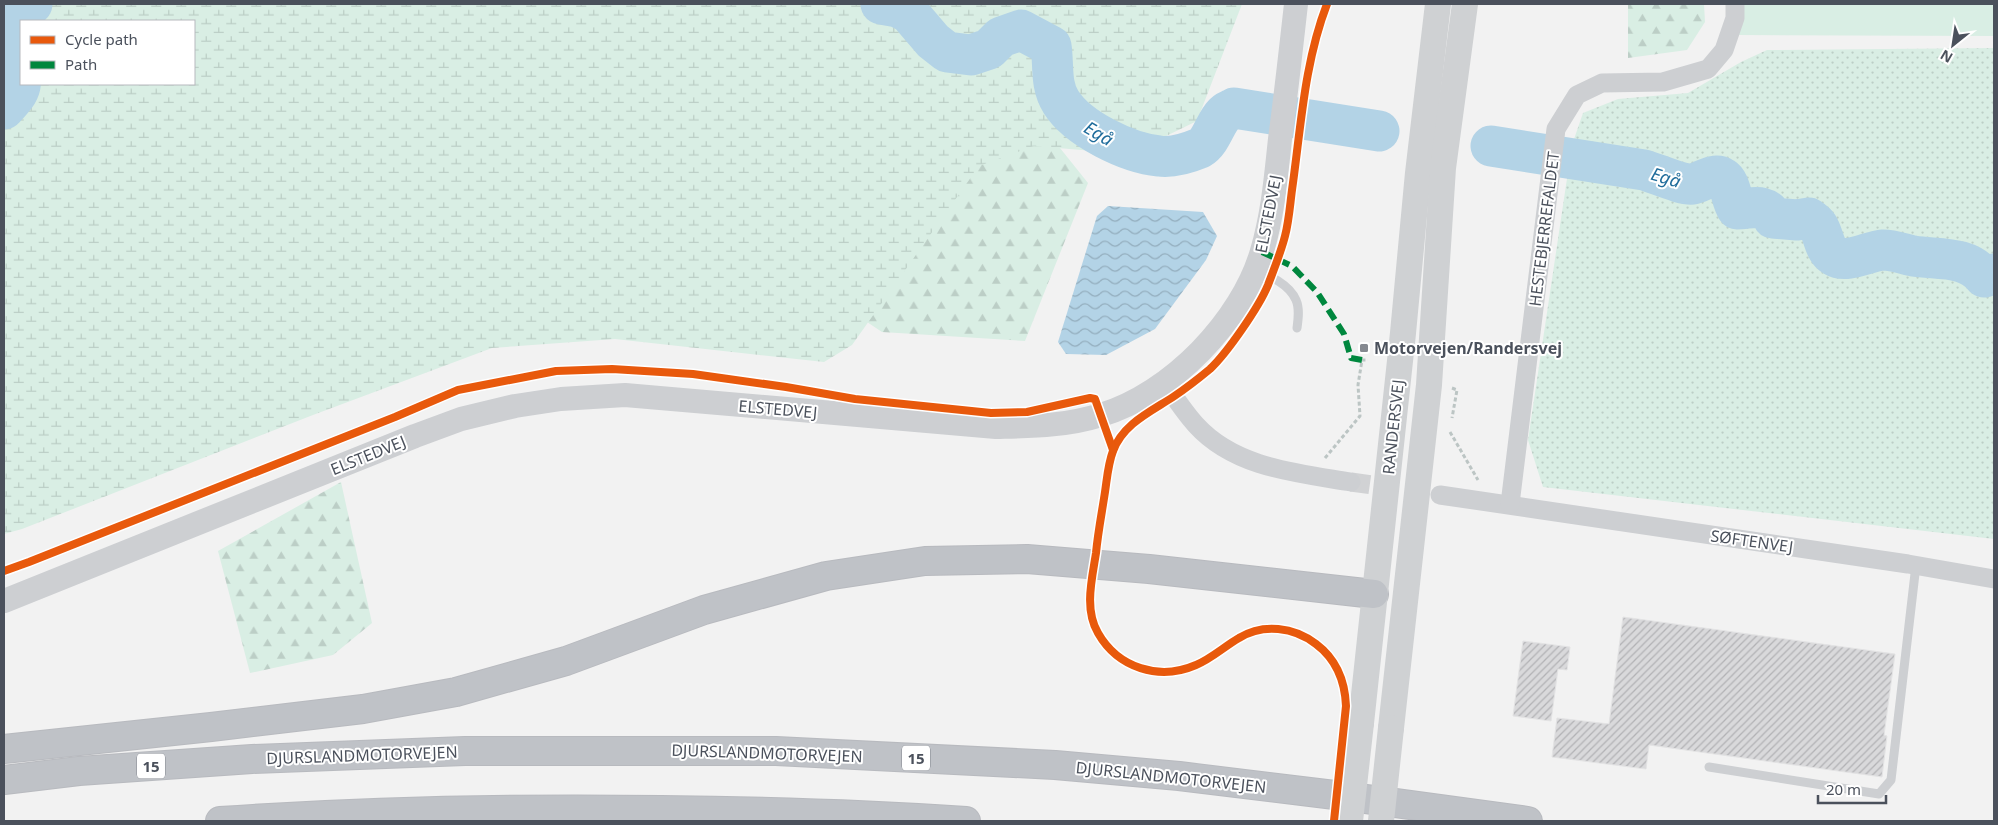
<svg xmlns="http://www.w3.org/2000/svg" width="1998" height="825" font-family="'Noto Sans',sans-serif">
<defs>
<pattern id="grass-dots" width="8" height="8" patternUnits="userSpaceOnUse" patternTransform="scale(1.25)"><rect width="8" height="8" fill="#d9eee4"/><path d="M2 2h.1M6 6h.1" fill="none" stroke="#bccec6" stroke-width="1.8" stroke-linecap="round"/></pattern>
<pattern id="forest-firs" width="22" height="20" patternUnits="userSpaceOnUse" patternTransform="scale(1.25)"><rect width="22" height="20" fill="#d9eee4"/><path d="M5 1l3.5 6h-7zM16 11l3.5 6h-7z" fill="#bccec6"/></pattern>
<pattern id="wetland-marsh" width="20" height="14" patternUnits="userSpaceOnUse" patternTransform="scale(1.25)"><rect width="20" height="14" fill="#d9eee4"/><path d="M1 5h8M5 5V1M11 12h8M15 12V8" fill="none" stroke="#bccec6"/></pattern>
<pattern id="water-waves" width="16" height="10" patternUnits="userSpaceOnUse" patternTransform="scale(1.25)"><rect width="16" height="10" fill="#b3d3e6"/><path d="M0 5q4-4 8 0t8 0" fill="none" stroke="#94aebe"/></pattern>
<pattern id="building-hatch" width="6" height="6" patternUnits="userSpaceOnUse" patternTransform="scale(1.25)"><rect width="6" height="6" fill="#d9d9db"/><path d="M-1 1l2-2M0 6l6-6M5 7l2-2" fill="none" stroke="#b2b2b5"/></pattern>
</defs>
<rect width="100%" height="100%" fill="#f2f2f2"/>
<path fill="url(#grass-dots)" d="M 1994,48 L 1994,539 L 1543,487 L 1528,440 L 1572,145 L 1583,113 L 1618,99 L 1688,93 L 1741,62 L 1767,50 Z"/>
<g fill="url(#forest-firs)">
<path d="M 1628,4 L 1704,4 L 1705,22 L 1687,50 L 1628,58 Z"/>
<path d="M 1052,138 L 1088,183 L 1025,341 L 882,332 L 852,312 L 994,148 Z"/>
<path d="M 341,482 L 372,623 L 333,655 L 250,673 L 218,551 Z"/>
</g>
<path fill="url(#wetland-marsh)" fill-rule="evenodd" d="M 19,4 L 1242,4 L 1197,121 L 1129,154 L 1034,146 L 979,166 L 852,345 L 824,362 L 615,339 L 492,348 L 313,415 L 22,529 L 4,534 L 4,42 ZM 21,21 L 194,21 L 194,84 L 21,84 Z"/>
<path fill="#d9eee4" d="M 1737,4 L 1994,4 L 1994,36 L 1737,35 Z"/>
<path fill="url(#water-waves)" d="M 1108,206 L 1203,212 L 1217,236 L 1206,260 L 1155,329 L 1106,355 L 1066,354 L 1058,342 L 1097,216 Z"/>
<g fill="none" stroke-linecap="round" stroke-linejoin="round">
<g stroke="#b3d3e6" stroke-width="41">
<path d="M 881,4 L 898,7 L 909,13 L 933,41 L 947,52 L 971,55 L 989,49 L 1001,37 L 1021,30 L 1051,46 C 1054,65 1050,85 1061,102 C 1078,129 1128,153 1159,156 C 1173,158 1188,153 1200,148 C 1211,142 1215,123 1224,114 C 1226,111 1231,110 1234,108 L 1379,131"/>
<path d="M 4,109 C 10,102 18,95 20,86 C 22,74 17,63 16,51 C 13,34 19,15 32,4"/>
<path d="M 1491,146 L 1644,170 C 1655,173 1684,186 1693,184 C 1702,182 1714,172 1723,178 C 1731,183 1731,200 1737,209 C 1751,209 1766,202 1773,218 L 1797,220 L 1809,218 C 1812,220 1816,223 1818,226 C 1824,235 1824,250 1834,256 C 1847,264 1869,251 1883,250 C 1894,250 1903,254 1913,256 C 1938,260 1967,255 1984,277 L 1994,274"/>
</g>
</g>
<g fill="url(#building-hatch)" stroke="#e3e3e4">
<path d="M 1623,617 L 1895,654 L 1884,735 L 1887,736 L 1882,777 L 1649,745 L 1646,769 L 1552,757 L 1557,718 L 1609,724 Z"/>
<path d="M 1523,641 L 1570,647 L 1567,670 L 1558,669 L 1551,721 L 1513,716 Z"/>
</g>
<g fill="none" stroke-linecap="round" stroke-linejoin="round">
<path stroke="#d1d2d4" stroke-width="19" stroke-dasharray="19 9" stroke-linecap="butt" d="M 1351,482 L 1429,493"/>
<g stroke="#b8babf" stroke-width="30">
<g id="motorway">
<path d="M 4,749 L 211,727 L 363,709 L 456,692 L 566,661 L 704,610 L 826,576 L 925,561 L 1027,559 L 1149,569 L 1374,594"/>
<path d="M 4,780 L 79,771 L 252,759 L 465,751 L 776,751 L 1055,765 L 1179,776 L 1351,797 L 1528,821"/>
<path d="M 220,821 C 366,811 514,808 661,810 C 763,811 864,814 966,821"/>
</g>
</g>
<g stroke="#bcc5c4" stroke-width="3" stroke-dasharray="4 2.5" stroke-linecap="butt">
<path d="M 1452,388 L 1457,390 L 1452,418"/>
<path d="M 1450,432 L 1478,480"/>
<path d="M 1325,458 L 1360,416 L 1358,385 L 1362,360 L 1368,360"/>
</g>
<g stroke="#cdcfd2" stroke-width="9">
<path d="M 1255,270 C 1270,276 1289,284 1296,300 C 1300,309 1298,320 1297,328"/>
<path d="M 1709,767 L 1879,794 L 1891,780 L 1916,565"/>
</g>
<g stroke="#cdcfd2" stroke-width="19">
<path d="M 1164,382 C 1174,396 1184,412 1196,425 C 1235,468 1297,473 1351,482"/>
<path d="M 1440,495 L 1908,564 L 1994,579"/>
<path d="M 1510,504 L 1556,129 L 1577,95 L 1602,83 L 1663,82 L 1708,69 L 1724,50 L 1735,18 L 1735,4"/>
</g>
<path stroke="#cdcfd2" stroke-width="24" d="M 4,601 L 415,436 L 461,419 L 515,406 L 561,399 L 625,395 L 996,427 C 1032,426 1066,426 1101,415 C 1171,394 1242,321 1262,251 C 1273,214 1276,176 1280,139 C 1286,94 1291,49 1296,4"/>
<g stroke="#cfd1d3" stroke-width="26">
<path d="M 1361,723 L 1403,333 L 1418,173 L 1438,4"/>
<path d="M 1391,728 L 1429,385 L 1443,168 L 1465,4"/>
</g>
<use href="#motorway" stroke="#bfc2c7" stroke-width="28"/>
<g stroke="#cfd1d3" stroke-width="26">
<path d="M 1350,821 L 1361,723"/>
<path d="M 1381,821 L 1391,728"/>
</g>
<path stroke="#00873e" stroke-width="6" stroke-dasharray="12 6" stroke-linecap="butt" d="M 1262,252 L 1292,266 L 1317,292 L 1344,334 L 1351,358 L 1362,360"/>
<g stroke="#fff" stroke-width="11">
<g id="cycleway">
<path d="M 1327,4 C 1304,64 1301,127 1292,190 C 1290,205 1289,221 1285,236 C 1281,252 1274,269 1268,285 C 1259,307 1227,353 1210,369 C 1198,379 1185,389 1173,397 C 1150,412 1123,424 1113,451 C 1108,464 1107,479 1105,492 C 1102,512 1098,532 1096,553 C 1092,579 1084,609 1098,633 C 1118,668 1159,681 1196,665 C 1211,659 1225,646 1239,638 C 1263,623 1294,627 1316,644 C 1336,659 1345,681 1346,706 L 1334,821"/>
<path d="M 4,571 L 29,562 L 395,417 L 458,390 L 556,371 L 612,369 L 693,374 L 786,387 L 855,399 L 991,413 L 1027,412 L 1090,398 L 1095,399 L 1113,450"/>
</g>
</g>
<use href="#cycleway" stroke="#e8590c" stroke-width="8"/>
</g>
<rect fill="#858990" stroke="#fff" stroke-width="2" x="1359" y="343" width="10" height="10" rx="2.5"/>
<g text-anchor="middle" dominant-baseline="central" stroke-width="4" stroke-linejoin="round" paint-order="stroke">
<g fill="#fff" stroke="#81858d" stroke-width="1">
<rect x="902" y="745.5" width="28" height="25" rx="4"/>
<rect x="137" y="753.5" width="28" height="25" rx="4"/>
</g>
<g font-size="15" font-weight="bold" fill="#4b515c">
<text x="916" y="758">15</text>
<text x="151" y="766">15</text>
</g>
<g font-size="16" fill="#4b515c" stroke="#fff">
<text transform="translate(1268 214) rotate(-79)">ELSTEDVEJ</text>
<text transform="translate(1544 229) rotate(-83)">HESTEBJERREFALDET</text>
<text transform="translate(778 409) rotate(5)">ELSTEDVEJ</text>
<text transform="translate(1393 427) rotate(-84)">RANDERSVEJ</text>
<text transform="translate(368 455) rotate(-22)">ELSTEDVEJ</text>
<text transform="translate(1752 541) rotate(8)">SØFTENVEJ</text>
<text transform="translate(767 753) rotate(2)">DJURSLANDMOTORVEJEN</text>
<text transform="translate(362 755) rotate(-2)">DJURSLANDMOTORVEJEN</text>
<text transform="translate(1171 777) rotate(6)">DJURSLANDMOTORVEJEN</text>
</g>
<g font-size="16" font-weight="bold" fill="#4b515c" stroke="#fff" text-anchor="start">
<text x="1374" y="348">Motorvejen/Randersvej</text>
</g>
<g font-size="18" font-style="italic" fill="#1f6c9b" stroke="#fff">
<text transform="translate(1099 133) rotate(30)">Egå</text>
<text transform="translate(1666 177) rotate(17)">Egå</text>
</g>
</g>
<rect width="1998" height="825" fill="none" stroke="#4b515c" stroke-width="10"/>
<rect x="20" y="20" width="175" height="65" fill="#ffffff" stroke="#b7b9be"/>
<rect x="30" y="36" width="25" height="8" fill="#e8590c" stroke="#b7b9be"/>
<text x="65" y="45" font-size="15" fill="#4b515c">Cycle path</text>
<rect x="30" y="61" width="25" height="8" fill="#00873e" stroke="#b7b9be"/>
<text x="65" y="70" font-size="15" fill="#4b515c">Path</text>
<g transform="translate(1953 45) rotate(210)" stroke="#ffffff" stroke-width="4" paint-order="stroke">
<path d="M0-4L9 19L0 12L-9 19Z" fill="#4b515c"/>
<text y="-8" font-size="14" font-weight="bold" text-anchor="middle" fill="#4b515c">N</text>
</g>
<path d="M1818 795v8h68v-8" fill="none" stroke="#4b515c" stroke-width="2.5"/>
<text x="1826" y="795" font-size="15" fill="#4b515c" stroke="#ffffff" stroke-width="4" paint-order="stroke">20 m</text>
</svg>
